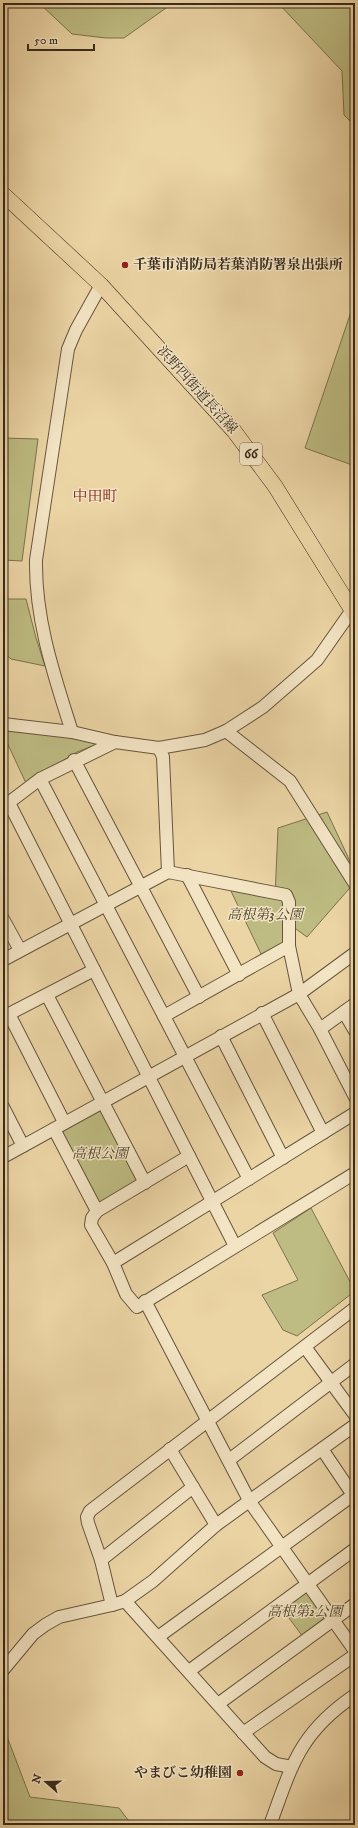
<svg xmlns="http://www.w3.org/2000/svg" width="358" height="1828" font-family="'IM FELL DW Pica','Noto Serif JP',serif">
<rect width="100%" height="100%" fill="#ecd5a5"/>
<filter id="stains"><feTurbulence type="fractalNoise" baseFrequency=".005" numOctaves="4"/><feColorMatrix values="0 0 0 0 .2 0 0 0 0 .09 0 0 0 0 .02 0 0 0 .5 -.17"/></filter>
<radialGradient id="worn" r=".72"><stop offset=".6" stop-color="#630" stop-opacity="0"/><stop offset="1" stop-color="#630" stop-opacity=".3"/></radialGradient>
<g fill="#bebc82" stroke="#7b734e">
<path d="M 39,3 L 173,3 L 124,38 L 106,38 L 72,34 Z"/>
<path d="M 278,3 L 355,3 L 355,126 L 344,115 L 342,71 Z"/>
<path d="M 355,300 L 355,466 L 305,448 Z"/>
<path d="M 3,438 L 38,439 L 22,561 L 3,560 Z"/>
<path d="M 3,599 L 26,599 L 36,638 L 45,666 L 11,659 L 3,652 Z"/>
<path d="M 3,725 L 94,739 L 95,745 L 77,752 L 28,782 L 25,781 L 3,734 Z"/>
<path d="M 327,812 L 355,872 L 355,882 L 307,937 L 285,921 L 285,941 L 282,949 L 263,958 L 229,887 L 275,897 L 278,828 Z"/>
<path d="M 99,1108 L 105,1110 L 140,1178 L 137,1185 L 102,1204 L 96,1201 L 60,1131 Z"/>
<path d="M 311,1208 L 355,1291 L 297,1336 L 283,1330 L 262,1295 L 298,1280 L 273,1233 Z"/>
<path d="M 308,1587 L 330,1618 L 303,1637 L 281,1607 Z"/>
<path d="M 3,1726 L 30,1797 L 119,1808 L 132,1825 L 3,1825 Z"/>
</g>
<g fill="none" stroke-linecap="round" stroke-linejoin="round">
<g stroke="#65553e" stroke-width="14">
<g id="minor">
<path d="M 3,724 L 72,732 L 115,742 L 159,748 L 205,740 L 226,731 L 263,707 L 317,660 L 352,610"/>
<path d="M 226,731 L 290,781 L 355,884"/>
<path d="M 72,732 C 54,675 35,620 36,560 L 68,349 L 76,330 L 101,285"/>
<path d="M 159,748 L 163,757 L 168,872"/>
<path d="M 74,760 L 199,997"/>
<path d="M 40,779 L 249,1179"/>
<path d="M 9,803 L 235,1246"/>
<path d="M 3,807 L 40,779 L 115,742"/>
<path d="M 187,875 L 239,975"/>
<path d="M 3,919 L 20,950"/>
<path d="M 3,960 L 168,872 L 286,895 L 289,902 L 289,946 L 299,994 L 320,1029 L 355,1097"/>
<path d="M 47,995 L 145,1183"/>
<path d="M 344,1012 L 355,1031"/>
<path d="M 262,1013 L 323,1133"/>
<path d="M 9,1014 L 64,1122"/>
<path d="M 164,1016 L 289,946"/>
<path d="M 3,1017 L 94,970"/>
<path d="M 320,1029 L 355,1004"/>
<path d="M 221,1036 L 283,1158"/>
<path d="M 3,1107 L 23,1146"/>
<path d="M 54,1129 L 97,1211"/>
<path d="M 189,1156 L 97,1211 L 92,1218 L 91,1225 L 113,1263 L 126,1294 L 137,1307 L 355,1173"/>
<path d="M 3,1157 L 299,994 L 355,953"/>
<path d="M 113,1263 L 355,1113"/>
<path d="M 145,1301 L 250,1502 L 355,1651"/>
<path d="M 305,1347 L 355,1415"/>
<path d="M 170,1449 L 216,1525"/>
<path d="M 322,1449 L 355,1498"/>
<path d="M 229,1460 L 355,1364"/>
<path d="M 101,1560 L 193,1487"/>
<path d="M 125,1601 L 265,1757 L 276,1764 L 292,1767"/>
<path d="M 112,1605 L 101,1560 L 88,1523 L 87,1517 L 90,1511 L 355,1308"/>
<path d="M 158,1637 L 353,1495"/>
<path d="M 3,1670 L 33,1634 L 45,1625 L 59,1617 L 112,1605 L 125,1601 L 153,1581 L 216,1525 L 355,1425"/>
<path d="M 189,1671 L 355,1549"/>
<path d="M 218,1704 L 355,1604"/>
<path d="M 243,1733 L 355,1655"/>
<path d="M 270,1825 C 292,1765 299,1733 355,1695"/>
</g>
</g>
<g stroke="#382a1b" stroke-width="16">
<path id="major" d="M 3,194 L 101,285 L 234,431 L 275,486 L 355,615"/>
</g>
<use href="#minor" stroke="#f3e4c4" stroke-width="12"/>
<use href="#major" stroke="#ecd5a5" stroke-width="15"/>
</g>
<g fill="#8f2418" stroke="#f3e4c4" stroke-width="1.5">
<circle cx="125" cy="265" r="4"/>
<circle cx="240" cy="1773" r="4"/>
</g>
<g text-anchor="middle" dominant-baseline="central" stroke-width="3" stroke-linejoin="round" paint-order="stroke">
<rect fill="#f3e4c4" stroke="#70624e" stroke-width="1" x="240" y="443" width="22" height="22" rx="3"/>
<g font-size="13" font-weight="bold" fill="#382a1b">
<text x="251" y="454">66</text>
</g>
<g font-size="14" font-weight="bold" fill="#382a1b" stroke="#f3e4c4" text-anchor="start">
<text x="133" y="265">千葉市消防局若葉消防署泉出張所</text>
<text x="232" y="1773" text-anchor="end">やまびこ幼稚園</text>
</g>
<g font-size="14" fill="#382a1b" stroke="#f3e4c4">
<text transform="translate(197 390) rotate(48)">浜野四街道長沼線</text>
</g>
<g font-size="14" font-style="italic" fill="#534730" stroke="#f3e4c4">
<text x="265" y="915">高根第3公園</text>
<text x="100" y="1154">高根公園</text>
<text x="305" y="1612">高根第2公園</text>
</g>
<g font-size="15" fill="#7a1f14" stroke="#f3e4c4">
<text x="95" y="496">中田町</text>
</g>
</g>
<rect width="358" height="1828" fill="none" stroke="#ecd5a5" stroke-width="16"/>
<rect x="4" y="4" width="350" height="1820" fill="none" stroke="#382a1b" stroke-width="2"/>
<rect x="8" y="8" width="342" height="1812" fill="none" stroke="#382a1b"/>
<g transform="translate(46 1782) rotate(290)" stroke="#f3e4c4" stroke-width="3" paint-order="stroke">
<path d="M0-3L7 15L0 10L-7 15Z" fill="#382a1b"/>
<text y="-6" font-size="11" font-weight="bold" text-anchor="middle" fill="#382a1b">N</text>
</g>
<path d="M28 44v6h66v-6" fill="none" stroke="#382a1b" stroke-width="2"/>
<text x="34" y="44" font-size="12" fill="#382a1b" stroke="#f3e4c4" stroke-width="3" paint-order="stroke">50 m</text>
<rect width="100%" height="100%" filter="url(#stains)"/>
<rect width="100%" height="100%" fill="url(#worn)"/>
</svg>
